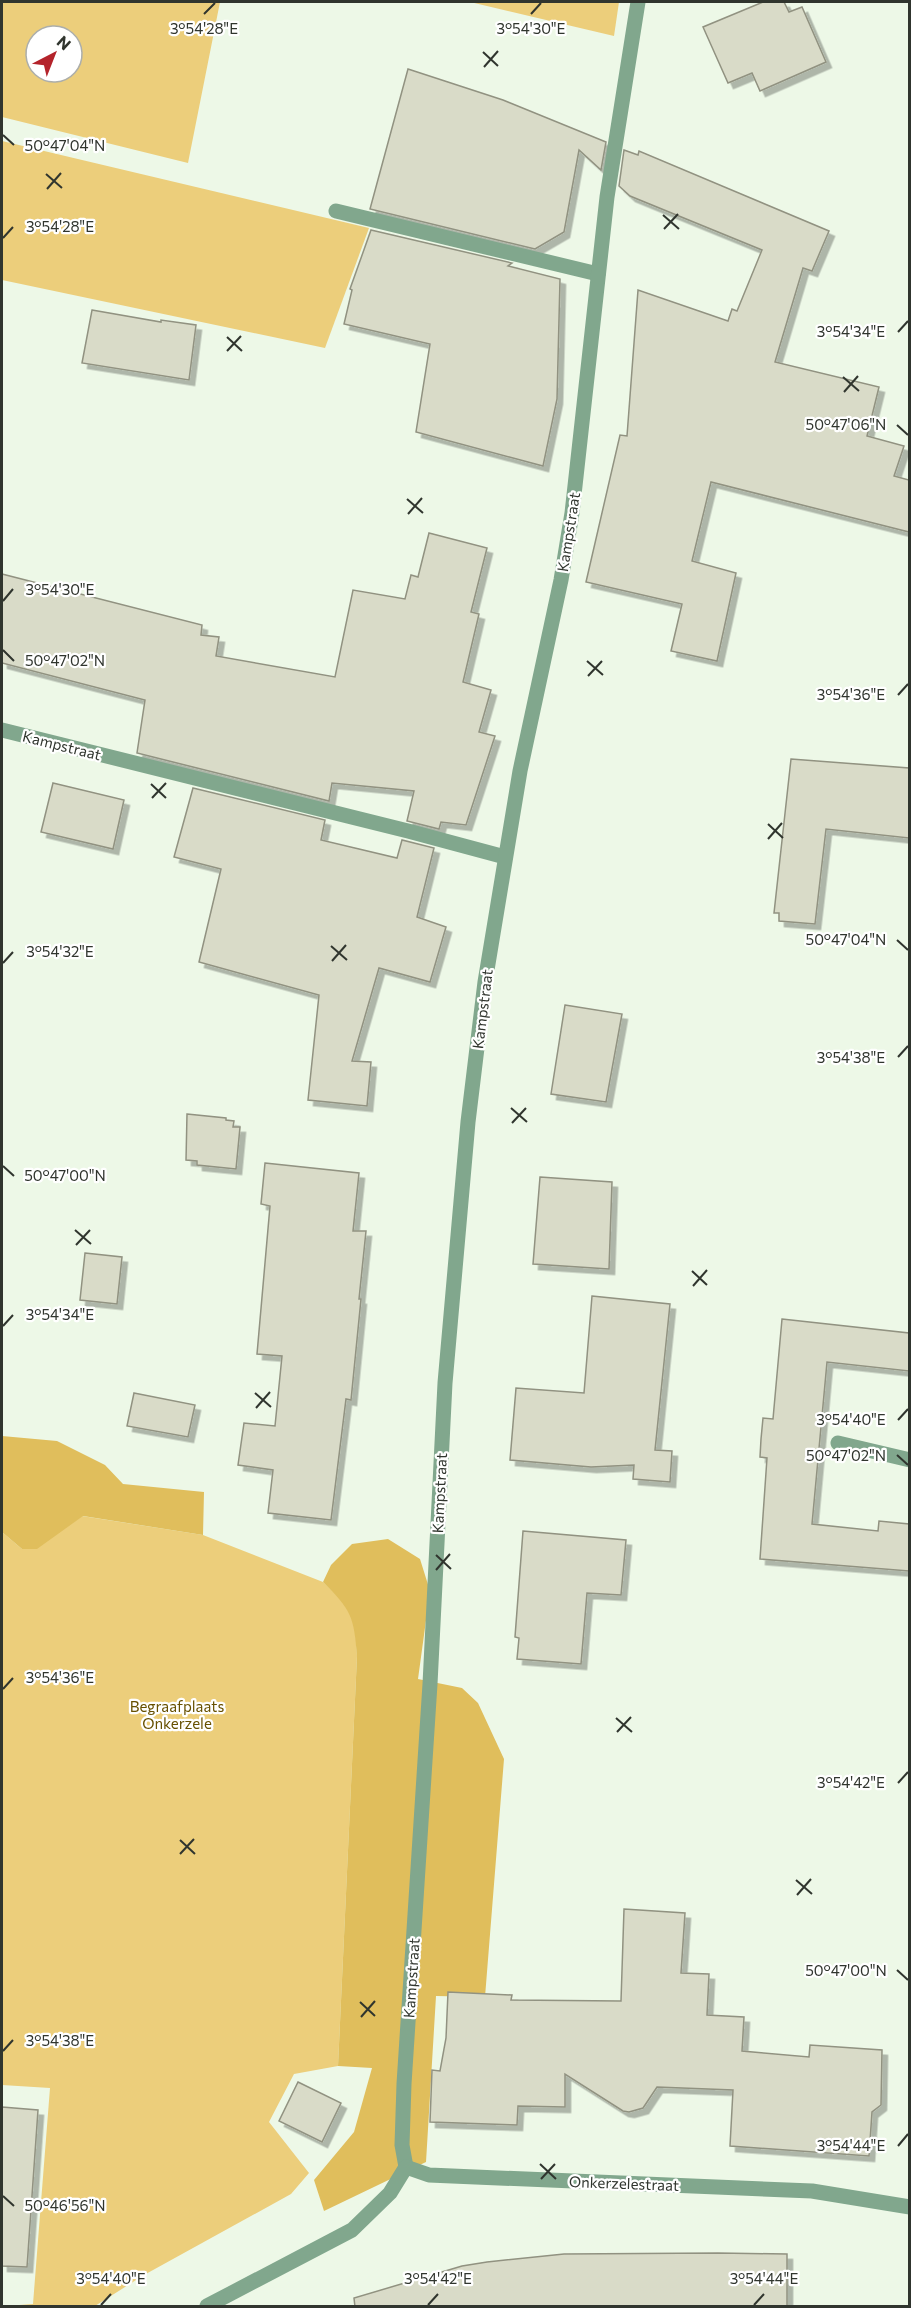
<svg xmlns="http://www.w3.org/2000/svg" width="911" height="2308" font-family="Commissioner,sans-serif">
<defs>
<filter id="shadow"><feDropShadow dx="5.5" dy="5.5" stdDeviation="0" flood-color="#0004"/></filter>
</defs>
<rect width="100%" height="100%" fill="#edf8e7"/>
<g fill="#ecce7b" fill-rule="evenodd">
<path d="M 2,2 L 220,2 L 188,163 L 2,117 ZM 36,36 L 72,36 L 72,72 L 36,72 Z"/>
<path d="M 470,2 L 619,2 L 614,36 Z"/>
<path d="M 2,141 L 369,228 L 325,348 L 2,280 Z"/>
<path d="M 82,1516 L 203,1535 L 323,1582 L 344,1602 L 355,1624 L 357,1656 L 338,2066 L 294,2074 L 269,2122 L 309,2173 L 291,2194 L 144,2275 L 95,2306 L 5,2306 L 33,2304 L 50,2088 L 2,2085 L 2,1532 L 22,1549 L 62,1530 Z"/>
</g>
<g fill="#e0be5c">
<path d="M 2,1436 L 57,1441 L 105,1465 L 123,1484 L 204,1492 L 203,1535 L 83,1516 L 37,1549 L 22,1549 L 2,1532 Z"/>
<path d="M 388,1539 L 420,1559 L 430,1591 L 418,1679 L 462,1688 L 478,1703 L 504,1759 L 485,1997 L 436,1996 L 426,2162 L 324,2211 L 314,2180 L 354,2132 L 372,2068 L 338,2066 L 357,1656 C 354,1616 351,1610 323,1582 L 331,1565 L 352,1544 Z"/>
</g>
<g fill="#d9dbc8" stroke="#919281" stroke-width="1.5" filter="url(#shadow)">
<path d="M 763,2 L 784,2 L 789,12 L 802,7 L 826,62 L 760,91 L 752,73 L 728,83 L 703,27 Z"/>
<path d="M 408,69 L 503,100 L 606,142 L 601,170 L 579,150 L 564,232 L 535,249 L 370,209 Z"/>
<path d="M 624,150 L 638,155 L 639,151 L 829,231 L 812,271 L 803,268 L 775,362 L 879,387 L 867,436 L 904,446 L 894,476 L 909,480 L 909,532 L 711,482 L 692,561 L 736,573 L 717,661 L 671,651 L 682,604 L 586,582 L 620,435 L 627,436 L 638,290 L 728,321 L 732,309 L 737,311 L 762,250 L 630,196 L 619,186 Z"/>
<path d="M 371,230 L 512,263 L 508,266 L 560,279 L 557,399 L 543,466 L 416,432 L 430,344 L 344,324 L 352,290 L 350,289 Z"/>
<path d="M 92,310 L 161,322 L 161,320 L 196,325 L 189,380 L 82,363 Z"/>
<path d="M 429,533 L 487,548 L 471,612 L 479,614 L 463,682 L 491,690 L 479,732 L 495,736 L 466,825 L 441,822 L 439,829 L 407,821 L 414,791 L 332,783 L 329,801 L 137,753 L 145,700 L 2,663 L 2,574 L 202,625 L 201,635 L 219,637 L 216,656 L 335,677 L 353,590 L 405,599 L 411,575 L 418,577 Z"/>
<path d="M 791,759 L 909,768 L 909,838 L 826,829 L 815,924 L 779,921 L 779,913 L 774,913 Z"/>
<path d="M 53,783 L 124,800 L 113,849 L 41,832 Z"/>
<path d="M 193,788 L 325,820 L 321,840 L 397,858 L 402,840 L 434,848 L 417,917 L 446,927 L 430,982 L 379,968 L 352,1061 L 371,1062 L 367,1106 L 308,1100 L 319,995 L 199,962 L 221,869 L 174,857 Z"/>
<path d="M 565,1005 L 622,1014 L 606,1102 L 551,1094 Z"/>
<path d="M 187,1114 L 226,1118 L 226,1120 L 234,1121 L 233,1127 L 240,1127 L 236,1169 L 197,1165 L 197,1161 L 186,1160 Z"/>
<path d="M 265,1163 L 359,1173 L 353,1231 L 366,1231 L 359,1299 L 361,1299 L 351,1400 L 346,1399 L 331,1520 L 268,1513 L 273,1470 L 238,1465 L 244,1423 L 275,1426 L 282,1356 L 257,1354 L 270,1206 L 261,1204 Z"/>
<path d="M 540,1177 L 612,1182 L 609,1269 L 533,1264 Z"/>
<path d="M 85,1253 L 122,1257 L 117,1304 L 80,1300 Z"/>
<path d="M 592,1296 L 670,1304 L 655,1450 L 672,1451 L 670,1482 L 633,1479 L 634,1465 L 591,1467 L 510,1460 L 516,1388 L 584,1393 Z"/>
<path d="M 782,1319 L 909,1333 L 909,1371 L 827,1362 L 812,1524 L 878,1531 L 879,1521 L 909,1524 L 909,1571 L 760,1559 L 767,1458 L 760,1457 L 761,1439 L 763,1418 L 773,1419 Z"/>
<path d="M 134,1393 L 195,1405 L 188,1437 L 127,1426 Z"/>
<path d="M 523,1531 L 626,1540 L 621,1595 L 587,1593 L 581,1664 L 517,1659 L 519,1638 L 515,1637 Z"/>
<path d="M 624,1909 L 685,1913 L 681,1973 L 709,1974 L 707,2015 L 744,2017 L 742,2051 L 809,2057 L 810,2045 L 882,2050 L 881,2105 L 872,2112 L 869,2156 L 730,2146 L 733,2090 L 657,2087 L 643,2108 L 629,2112 L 623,2111 L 565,2074 L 565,2107 L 518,2106 L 517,2125 L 430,2122 L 432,2070 L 440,2071 L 446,2038 L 448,1992 L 512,1995 L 511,2000 L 621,2001 Z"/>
<path d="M 298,2082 L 341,2103 L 322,2142 L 279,2121 Z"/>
<path d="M 2,2107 L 38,2110 L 27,2267 L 2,2266 Z"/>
<path d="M 718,2253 L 787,2254 L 787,2307 L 355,2307 L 354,2298 L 462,2266 L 487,2262 L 564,2254 Z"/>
</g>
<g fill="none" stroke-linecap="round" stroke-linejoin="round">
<g stroke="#81a78d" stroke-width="15">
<path d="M 336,211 L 598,274"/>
<path d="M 2,730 L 408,831 L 505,857"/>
<path d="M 838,1443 L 910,1460"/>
<path d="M 406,2167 L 402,2145 L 404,2084 L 430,1684 L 445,1383 L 468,1122 L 485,982 L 520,771 L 561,580 L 572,513 L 607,197 L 638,2"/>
<path d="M 406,2167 L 429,2175 L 812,2191 L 910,2207"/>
<path d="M 207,2306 L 352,2230 L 390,2193 L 406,2167"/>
</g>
</g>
<path fill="none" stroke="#30352e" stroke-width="2" d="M 204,14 L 215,3M 531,14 L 541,3M 483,52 L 498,66M 484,67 L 498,51M 3,135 L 14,145M 46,174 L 62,188M 47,189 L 61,173M 663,215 L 679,229M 664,229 L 678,214M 3,238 L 13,227M 898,332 L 908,321M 227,337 L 242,351M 227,351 L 241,336M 843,377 L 859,391M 844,392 L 858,376M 897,425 L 908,435M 407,499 L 423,513M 408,514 L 422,498M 3,601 L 13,589M 3,650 L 14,661M 587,661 L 603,675M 588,676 L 602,661M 898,695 L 908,684M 151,784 L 166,798M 152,798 L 166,783M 768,824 L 783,838M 768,839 L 782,823M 897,940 L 908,950M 331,946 L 347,960M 332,961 L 346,945M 3,963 L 13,952M 898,1057 L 908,1046M 511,1108 L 527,1122M 512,1123 L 526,1108M 3,1166 L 14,1176M 75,1230 L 91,1244M 76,1245 L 90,1230M 692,1271 L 707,1285M 693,1286 L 707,1270M 3,1326 L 13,1315M 255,1393 L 271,1407M 256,1408 L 270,1392M 898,1420 L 908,1409M 897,1455 L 908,1465M 436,1555 L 451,1569M 436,1570 L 450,1554M 3,1689 L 13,1678M 616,1718 L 632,1732M 617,1732 L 631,1717M 898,1783 L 908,1772M 180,1840 L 195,1854M 180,1854 L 194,1839M 796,1880 L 812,1894M 797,1895 L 811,1879M 897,1970 L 908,1980M 360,2002 L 375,2016M 361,2017 L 375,2001M 3,2051 L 13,2040M 898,2146 L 908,2134M 540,2164 L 556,2179M 541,2179 L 555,2164M 3,2196 L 14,2206M 101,2305 L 111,2294M 428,2305 L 438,2294M 754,2305 L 764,2294"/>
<g text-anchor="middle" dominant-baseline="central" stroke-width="4.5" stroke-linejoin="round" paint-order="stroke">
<g font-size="15" fill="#30352e" stroke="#fff">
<text transform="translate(568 532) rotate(-81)">Kampstraat</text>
<text transform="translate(62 745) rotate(14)">Kampstraat</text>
<text transform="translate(482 1009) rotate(-83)">Kampstraat</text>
<text transform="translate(439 1493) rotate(-87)">Kampstraat</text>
<text transform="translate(411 1978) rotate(-86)">Kampstraat</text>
<text transform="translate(624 2183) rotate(2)">Onkerzelestraat</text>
</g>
<g font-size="15" fill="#675000" stroke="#fff">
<text x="177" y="1706">Begraafplaats<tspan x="177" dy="17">Onkerzele</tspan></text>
</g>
</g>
<g font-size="15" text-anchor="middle" fill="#30352e" stroke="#fff" stroke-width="4.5" stroke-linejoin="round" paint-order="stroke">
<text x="204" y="34">3°54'28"E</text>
<text x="531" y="34">3°54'30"E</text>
<text x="65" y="151">50°47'04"N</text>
<text x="60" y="232">3°54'28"E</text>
<text x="851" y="337">3°54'34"E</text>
<text x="846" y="430">50°47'06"N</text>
<text x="60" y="595">3°54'30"E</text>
<text x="65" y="666">50°47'02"N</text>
<text x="851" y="700">3°54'36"E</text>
<text x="846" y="945">50°47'04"N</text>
<text x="60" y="957">3°54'32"E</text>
<text x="851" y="1063">3°54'38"E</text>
<text x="65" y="1181">50°47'00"N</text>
<text x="60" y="1320">3°54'34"E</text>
<text x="851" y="1425">3°54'40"E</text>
<text x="846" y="1461">50°47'02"N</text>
<text x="60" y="1683">3°54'36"E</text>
<text x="851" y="1788">3°54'42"E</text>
<text x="846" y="1976">50°47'00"N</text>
<text x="60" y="2046">3°54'38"E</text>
<text x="851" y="2151">3°54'44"E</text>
<text x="65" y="2211">50°46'56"N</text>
<text x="111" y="2284">3°54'40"E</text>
<text x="438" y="2284">3°54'42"E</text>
<text x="764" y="2284">3°54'44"E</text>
</g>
<rect width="911" height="2308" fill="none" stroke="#30352e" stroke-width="6"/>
<g transform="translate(54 54) rotate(42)"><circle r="28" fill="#ffffff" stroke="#acaeab" stroke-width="1.5"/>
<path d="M0-4.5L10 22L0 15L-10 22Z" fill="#b4232b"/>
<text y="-9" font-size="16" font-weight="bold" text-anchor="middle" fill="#30352e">N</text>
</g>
</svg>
